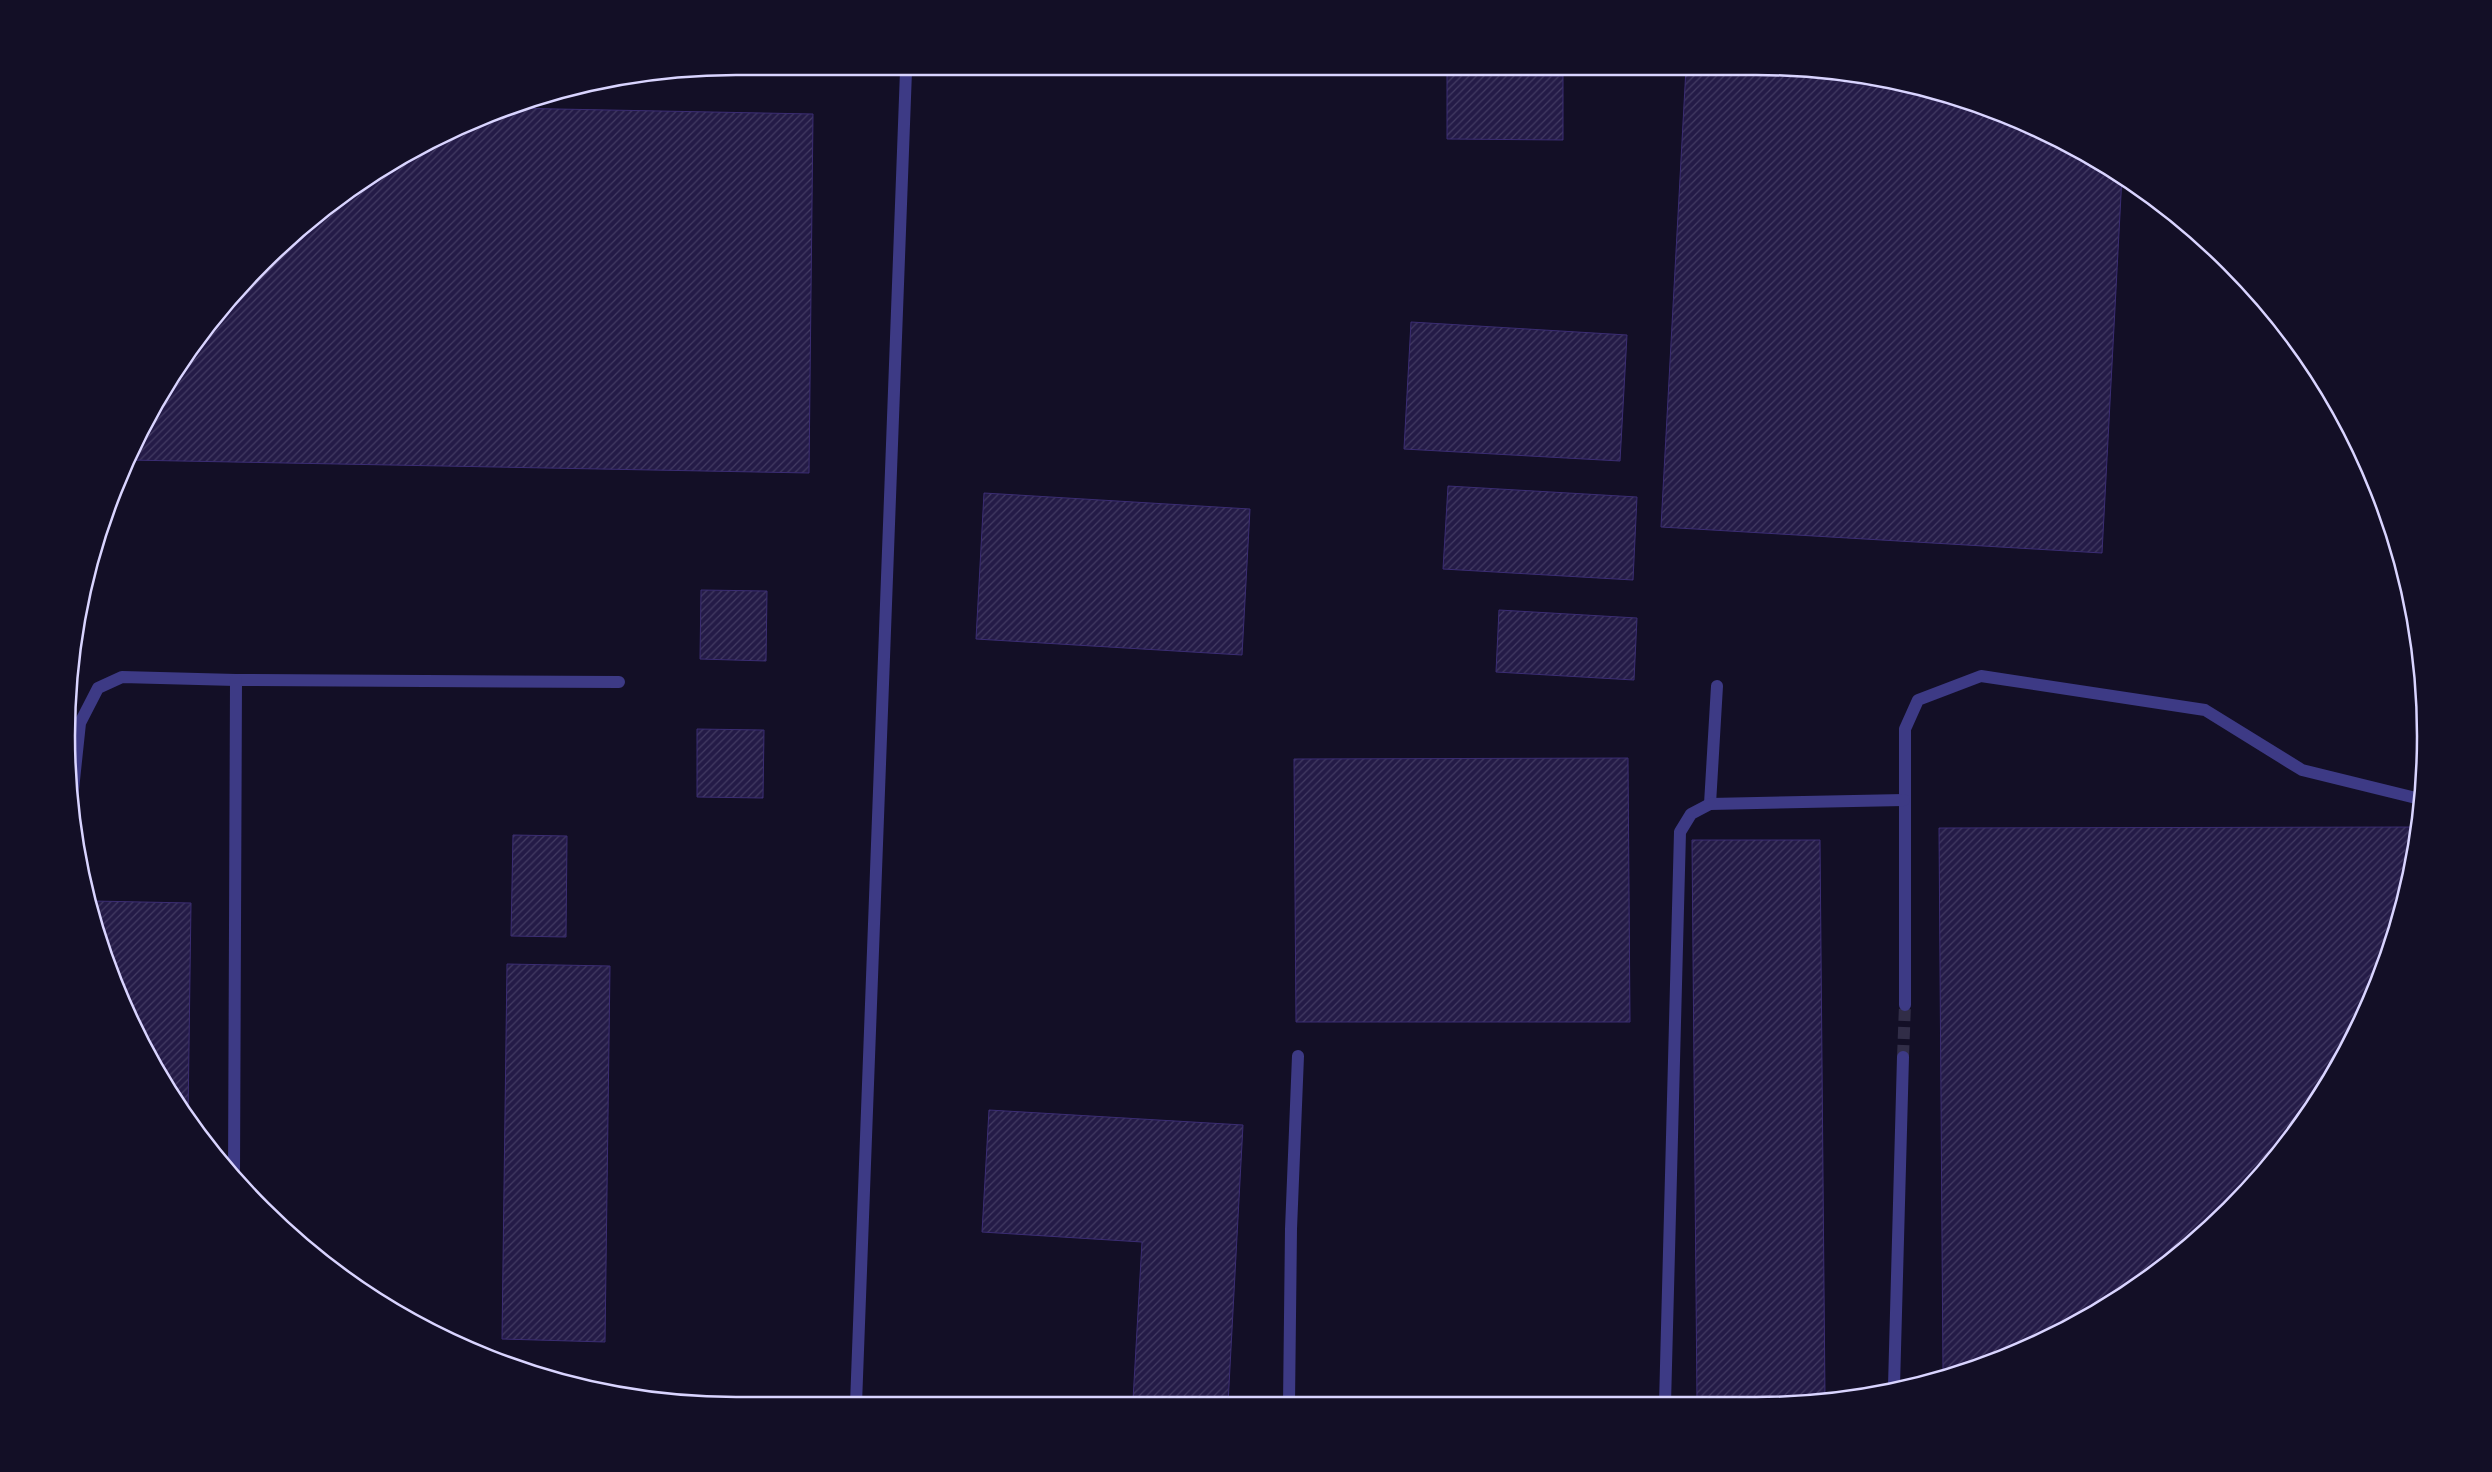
<svg xmlns="http://www.w3.org/2000/svg" width="2492" height="1472" font-family="'Archivo Narrow',sans-serif">
<defs>
<pattern id="building-hatch" width="6" height="6" patternUnits="userSpaceOnUse" patternTransform="scale(1.25)"><rect width="6" height="6" fill="#241b47"/><path d="M-1 1l2-2M0 6l6-6M5 7l2-2" fill="none" stroke="#433b63"/></pattern>
</defs>
<rect width="100%" height="100%" fill="#130f26"/>
<g fill="url(#building-hatch)" stroke="#3b2d73">
<path d="M 1686,68 L 1800,68 L 1971,102 L 2122,176 L 2102,553 L 1661,527 Z"/>
<path d="M 1447,75 L 1563,76 L 1563,140 L 1447,139 Z"/>
<path d="M 506,108 L 813,114 L 809,473 L 128,460 L 135,440 L 179,364 L 262,263 L 329,204 L 440,135 Z"/>
<path d="M 1411,322 L 1627,335 L 1620,461 L 1404,449 Z"/>
<path d="M 1448,486 L 1637,497 L 1633,580 L 1443,569 Z"/>
<path d="M 984,493 L 1250,509 L 1242,655 L 976,639 Z"/>
<path d="M 701,590 L 767,591 L 766,661 L 700,659 Z"/>
<path d="M 1499,610 L 1637,618 L 1634,680 L 1496,672 Z"/>
<path d="M 697,729 L 764,730 L 763,798 L 697,797 Z"/>
<path d="M 1628,758 L 1630,1022 L 1296,1022 L 1294,759 Z"/>
<path d="M 2417,827 L 2413,866 L 2375,992 L 2313,1108 L 2229,1210 L 2091,1316 L 1971,1370 L 1943,1376 L 1939,828 Z"/>
<path d="M 513,835 L 567,836 L 566,937 L 511,936 Z"/>
<path d="M 1692,840 L 1820,840 L 1825,1399 L 1800,1404 L 1697,1404 Z"/>
<path d="M 93,901 L 191,903 L 188,1119 L 156,1071 L 102,952 L 93,919 Z"/>
<path d="M 507,964 L 610,966 L 605,1342 L 502,1339 Z"/>
<path d="M 989,1110 L 1243,1125 L 1228,1404 L 1133,1400 L 1142,1242 L 982,1232 Z"/>
</g>
<g fill="none" stroke-linecap="round" stroke-linejoin="round">
<path stroke="#312d47" stroke-width="12" stroke-dasharray="12 6" stroke-linecap="butt" d="M 1903,1057 L 1905,1005"/>
<g stroke="#3d3a85" stroke-width="12">
<path d="M 72,799 L 80,723 L 98,688 L 122,677 L 236,680 L 619,682"/>
<path d="M 1710,804 L 1717,686"/>
<path d="M 1905,1005 L 1905,729 L 1918,700 L 1981,676 L 2205,710 L 2302,770 L 2420,799"/>
<path d="M 234,1175 L 236,680"/>
<path d="M 1894,1386 L 1903,1057"/>
<path d="M 856,1404 L 906,71"/>
<path d="M 1289,1404 L 1291,1229 L 1298,1056"/>
<path d="M 1665,1404 L 1680,832 L 1691,814 L 1710,804 L 1904,800"/>
</g>
</g>
<path d="M0 0H2492V1472H0ZM736 75H1756A661 661 0 0 1 2417 736V736A661 661 0 0 1 1756 1397H736A661 661 0 0 1 75 736V736A661 661 0 0 1 736 75Z" fill="#130f26" fill-rule="evenodd"/>
<path fill="none" stroke="#d9d4ff" stroke-width="2.5" d="M736 75H1756A661 661 0 0 1 2417 736V736A661 661 0 0 1 1756 1397H736A661 661 0 0 1 75 736V736A661 661 0 0 1 736 75Z"/>
</svg>
